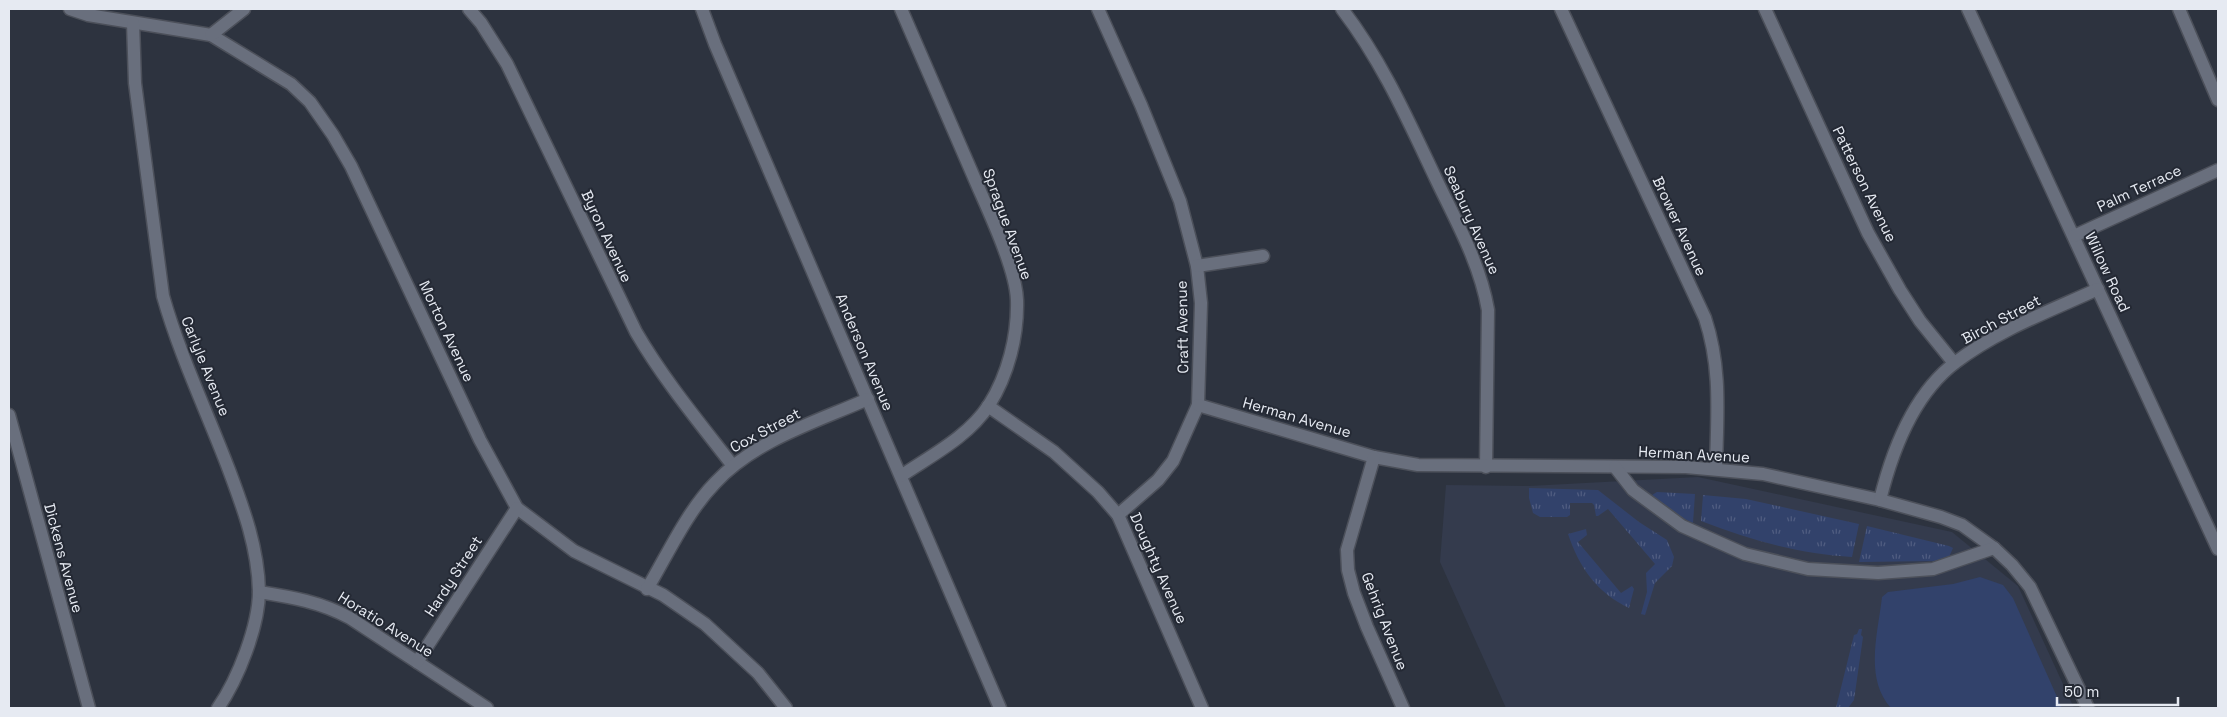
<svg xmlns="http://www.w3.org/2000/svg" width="2227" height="717" font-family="'Space Grotesk',sans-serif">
<defs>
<pattern id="grass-tufts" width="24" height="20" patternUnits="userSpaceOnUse" patternTransform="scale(1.25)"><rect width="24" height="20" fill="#32426b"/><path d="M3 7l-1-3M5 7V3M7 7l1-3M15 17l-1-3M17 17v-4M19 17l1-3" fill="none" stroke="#505d81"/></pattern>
</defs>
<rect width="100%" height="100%" fill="#2d333f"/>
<path fill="#343b4d" d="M 1698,477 L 1952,532 L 2018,586 L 2074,708 L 1506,708 L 1440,562 L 1446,485 L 1529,486 Z"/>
<g fill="url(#grass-tufts)">
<path d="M 1529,488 L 1598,490 L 1639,522 L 1667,540 L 1674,557 L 1672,566 L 1655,583 L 1645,615 L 1641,614 L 1647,592 L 1646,573 L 1655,564 L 1608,509 L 1598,516 L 1596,516 L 1594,505 L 1592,503 L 1570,503 L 1570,515 L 1567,517 L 1540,517 L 1533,513 L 1529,498 Z"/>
<path d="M 1657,492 L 1695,494 L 1693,523 L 1656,505 L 1652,495 Z"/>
<path d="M 1703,495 L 1746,499 L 1859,524 L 1852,557 C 1799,554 1750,540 1701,521 Z"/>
<path d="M 1867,526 L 1949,546 L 1953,548 L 1949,557 L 1937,561 L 1859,562 Z"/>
<path d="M 1586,529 L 1587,535 L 1578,542 L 1621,593 L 1632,586 L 1634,589 L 1629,608 C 1597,593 1579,567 1568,534 Z"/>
<path d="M 1859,629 L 1862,629 L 1861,635 L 1863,637 L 1854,700 L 1848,708 L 1836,708 L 1854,635 L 1857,634 Z"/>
</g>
<path fill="#32426b" d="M 1980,577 L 2003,585 L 2013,598 L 2062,708 L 1891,708 C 1864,678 1878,633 1882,597 L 1888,592 L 1953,584 Z"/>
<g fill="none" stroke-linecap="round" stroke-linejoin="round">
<g stroke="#4c505a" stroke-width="15">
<g id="street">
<path d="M 70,9 L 88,15 L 211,35 L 291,84 L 310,102 L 333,135 L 351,166 L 480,440 L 517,508 L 574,551 L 663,595 L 705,624 L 758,673 L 786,708"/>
<path d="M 469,9 L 481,23 L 507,64 L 636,332 C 664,380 699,422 733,466"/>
<path d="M 702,9 L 715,44 L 1000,708"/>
<path d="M 901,9 C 926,67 951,125 976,182 C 989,212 1016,269 1017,300 C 1018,336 1008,375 989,405 C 968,437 932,455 901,476"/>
<path d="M 1098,9 L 1141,105 L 1180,201 L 1197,266 L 1201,303 L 1198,405 L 1173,461 L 1158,480 L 1118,515"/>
<path d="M 1342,9 C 1382,61 1408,120 1436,179 C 1456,221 1480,263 1488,310 L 1486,467"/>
<path d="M 1561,9 L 1705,318 C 1722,369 1717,416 1716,469"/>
<path d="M 1765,9 L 1868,233 L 1900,290 L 1920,321 L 1954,363"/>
<path d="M 1968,9 L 2218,549"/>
<path d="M 2179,9 L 2218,100"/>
<path d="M 133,23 L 135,83 L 163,296 C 180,356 207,412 229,470 C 244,510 258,548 259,591 C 259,626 238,679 218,708"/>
<path d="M 211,35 L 244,9"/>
<path d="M 2074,236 L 2218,170"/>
<path d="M 1197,266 L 1263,256"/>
<path d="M 1198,405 L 1374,457 L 1418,465 L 1686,467 L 1763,474 L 1880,500 L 1941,517 L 1962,525 L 1994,548 L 2012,565 L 2030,587 L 2088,708"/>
<path d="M 988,406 L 1054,452 L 1098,492 L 1118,515 L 1202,708"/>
<path d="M 9,415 L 89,708"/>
<path d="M 1374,457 L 1347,550 L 1348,570 L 1354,593 L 1367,627 L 1403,708"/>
<path d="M 1615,467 L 1633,490 L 1682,526 L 1745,554 L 1808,569 L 1878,573 L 1933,569 L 1994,548"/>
<path d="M 1880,500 C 1892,451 1913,394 1956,362 C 1998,330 2050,311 2098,289"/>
<path d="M 647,589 C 668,554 686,513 715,483 C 755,440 816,422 868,399"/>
<path d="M 259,592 C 291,597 321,602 350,618 L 487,708"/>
<path d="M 417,662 L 517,508"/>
</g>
</g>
<use href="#street" stroke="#696f7d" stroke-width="12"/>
</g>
<g text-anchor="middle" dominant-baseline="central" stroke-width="4" stroke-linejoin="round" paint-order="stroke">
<g font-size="15" fill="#e6eaf2" stroke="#242934">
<text transform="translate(1865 184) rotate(64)">Patterson Avenue</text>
<text transform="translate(2139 188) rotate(-25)">Palm Terrace</text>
<text transform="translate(1472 220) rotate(66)">Seabury Avenue</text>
<text transform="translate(1008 224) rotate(70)">Sprague Avenue</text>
<text transform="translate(1680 226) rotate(65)">Brower Avenue</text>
<text transform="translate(607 236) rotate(65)">Byron Avenue</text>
<text transform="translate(2108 272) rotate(65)">Willow Road</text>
<text transform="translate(2001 319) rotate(-28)">Birch Street</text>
<text transform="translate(1182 327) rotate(-91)">Craft Avenue</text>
<text transform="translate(447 331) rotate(65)">Morton Avenue</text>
<text transform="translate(865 352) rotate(67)">Anderson Avenue</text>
<text transform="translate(206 366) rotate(68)">Carlyle Avenue</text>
<text transform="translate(1297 417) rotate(16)">Herman Avenue</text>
<text transform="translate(765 430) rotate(-28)">Cox Street</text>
<text transform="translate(1694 454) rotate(3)">Herman Avenue</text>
<text transform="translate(64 558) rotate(75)">Dickens Avenue</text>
<text transform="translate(1159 568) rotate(66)">Doughty Avenue</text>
<text transform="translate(453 576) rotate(-57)">Hardy Street</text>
<text transform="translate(1385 621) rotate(69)">Gehrig Avenue</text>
<text transform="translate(386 624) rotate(32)">Horatio Avenue</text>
</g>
</g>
<rect width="2227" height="717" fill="none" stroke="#e6eaf2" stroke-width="20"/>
<path d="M2057 697v8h121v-8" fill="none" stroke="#e6eaf2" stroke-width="2.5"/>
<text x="2064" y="697" font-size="15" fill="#e6eaf2" stroke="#242934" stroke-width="4" paint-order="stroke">50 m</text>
</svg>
